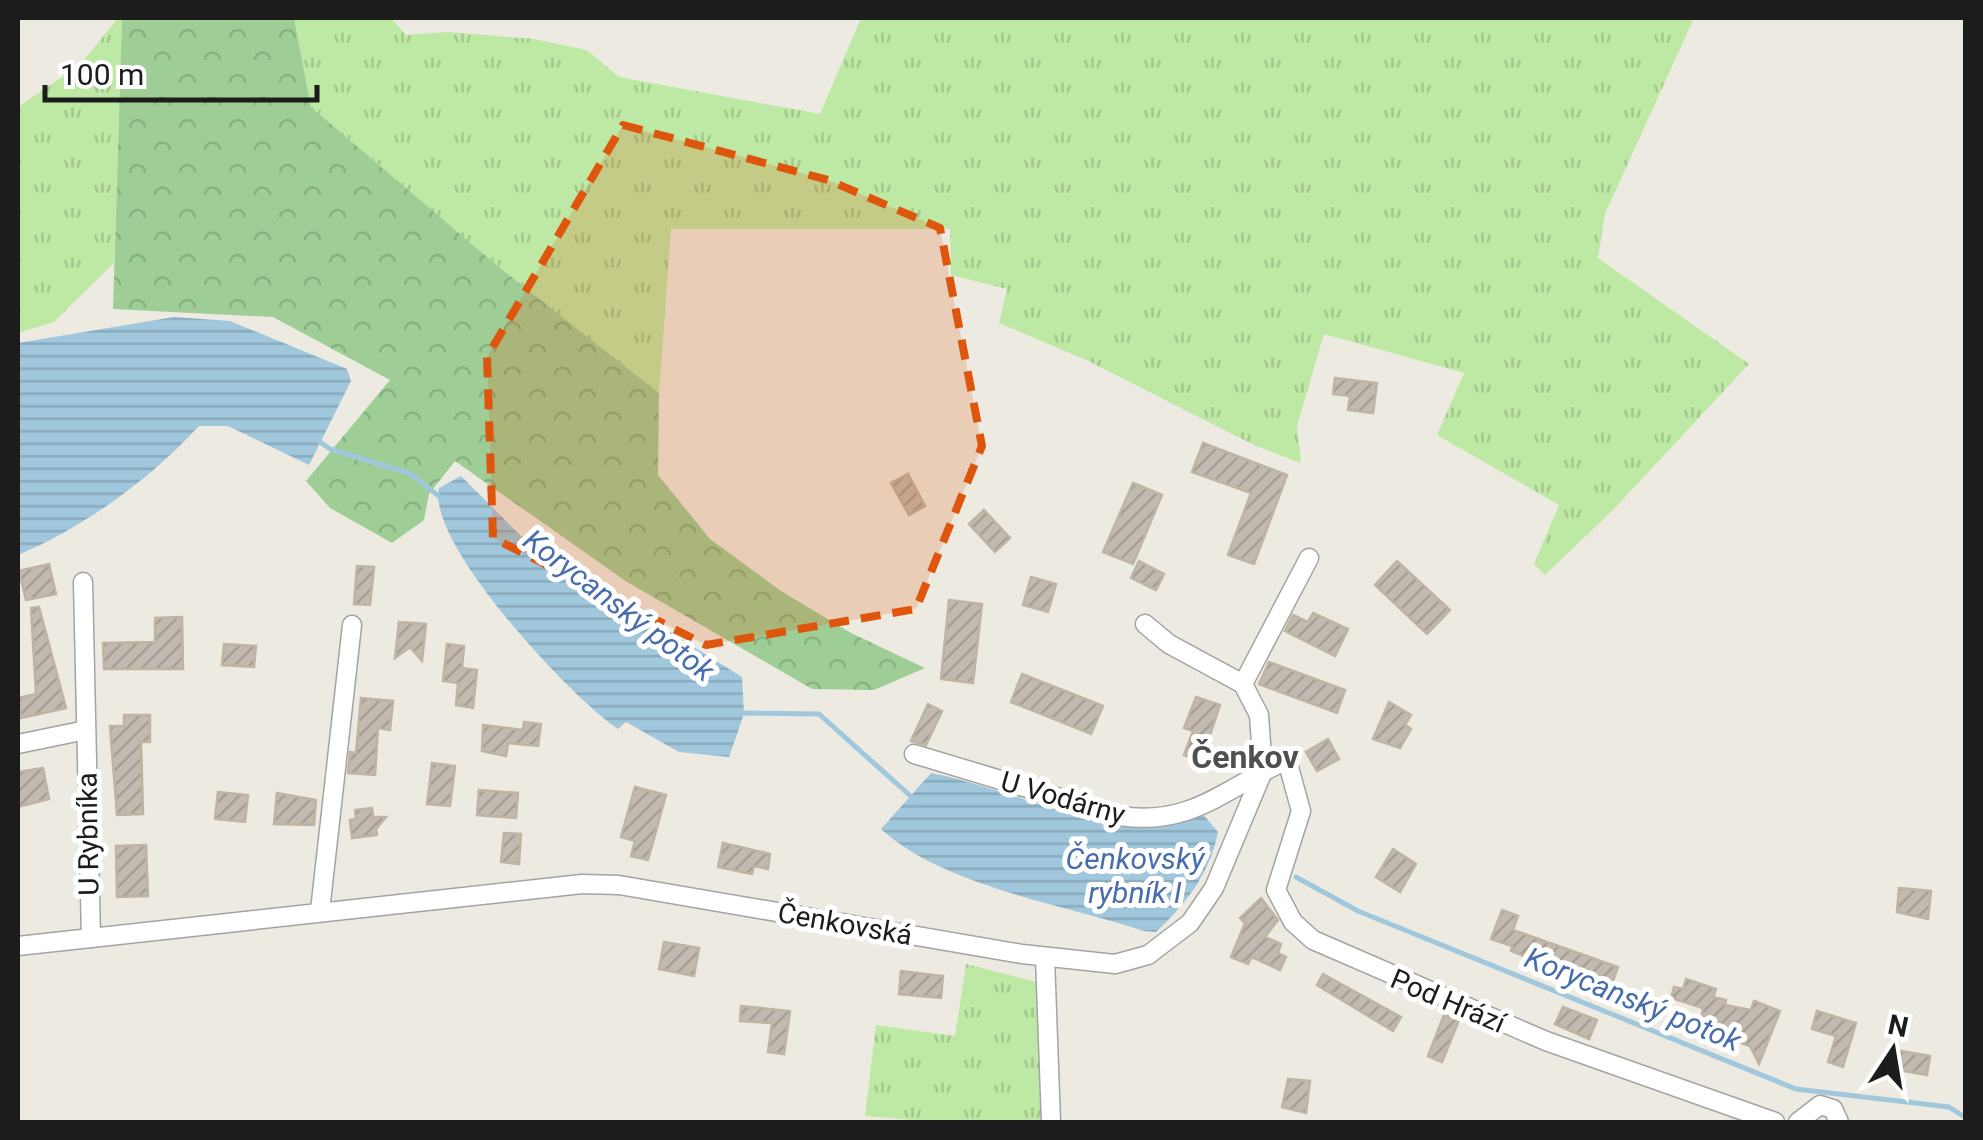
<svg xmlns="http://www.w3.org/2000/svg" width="1983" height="1140" font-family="Roboto,sans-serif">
<defs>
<pattern id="grass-tufts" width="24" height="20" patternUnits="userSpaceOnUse" patternTransform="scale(2.5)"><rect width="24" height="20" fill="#bee9a5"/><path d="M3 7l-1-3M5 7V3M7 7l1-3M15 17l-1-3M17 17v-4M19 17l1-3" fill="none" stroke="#a3c78d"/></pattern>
<pattern id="forest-crowns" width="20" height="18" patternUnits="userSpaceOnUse" patternTransform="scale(2.5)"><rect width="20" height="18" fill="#9ece95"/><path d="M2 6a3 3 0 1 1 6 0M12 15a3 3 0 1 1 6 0" fill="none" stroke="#88b080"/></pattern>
<pattern id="water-rules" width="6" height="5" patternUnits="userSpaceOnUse" patternTransform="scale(2.5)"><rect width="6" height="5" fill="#a0c7dc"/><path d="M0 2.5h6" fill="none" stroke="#89aabc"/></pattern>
<pattern id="building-hatch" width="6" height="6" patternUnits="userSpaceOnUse" patternTransform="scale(2.5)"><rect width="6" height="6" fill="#c2bab0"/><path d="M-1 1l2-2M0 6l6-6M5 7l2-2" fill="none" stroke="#a69f97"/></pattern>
</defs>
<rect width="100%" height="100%" fill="#edebe1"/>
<g fill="url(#grass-tufts)">
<path d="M 118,18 L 122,18 L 114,263 L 54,322 L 18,333 L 18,107 L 80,65 Z"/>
<path d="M 294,18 L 391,18 L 406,35 L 448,32 L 534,39 L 587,50 L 619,77 L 820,114 L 861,18 L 1694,18 L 1605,214 L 1598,258 L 1749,364 L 1613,510 L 1545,575 L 1534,564 L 1559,505 L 1437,435 L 1464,373 L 1324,334 L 1297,426 L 1301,463 L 1254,445 L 1086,360 L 999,323 L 1007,289 L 951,275 L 950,229 L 671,229 L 659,393 L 500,268 L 311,107 Z"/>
<path d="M 966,964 L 1037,982 L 1042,1122 L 933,1122 L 865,1116 L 876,1025 L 955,1036 Z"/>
</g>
<path fill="url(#forest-crowns)" d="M 122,18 L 294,18 L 311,107 L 500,268 L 659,393 L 658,475 L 710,539 L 781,591 L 851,633 L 925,668 L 874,690 L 812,689 L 627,582 L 455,461 L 429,494 L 424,520 L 392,543 L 330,508 L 306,481 L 390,380 L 273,317 L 113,309 Z"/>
<g fill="url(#water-rules)">
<path d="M 174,317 L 230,321 L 347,369 L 351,381 L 309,465 L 228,426 L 199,426 C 149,480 86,526 18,555 L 18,343 Z"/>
<path d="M 461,476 L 521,536 L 539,540 L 592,575 L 622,602 L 742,677 L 744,714 L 729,757 L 679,752 L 626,722 L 618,729 C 572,699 426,543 439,488 Z"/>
<path d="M 931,773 C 1010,787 1127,851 1201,812 L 1218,832 C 1210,873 1186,904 1156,932 L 1144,931 C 1063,904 945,887 881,829 Z"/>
</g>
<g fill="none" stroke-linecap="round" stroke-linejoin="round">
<g stroke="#a0c7dc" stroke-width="5">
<path d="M 316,439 L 330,449 L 409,473 L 440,497"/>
<path d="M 740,713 L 819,714 L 915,800"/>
<path d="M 1296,877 L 1358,911 L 1796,1089 L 1949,1107 L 1966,1118"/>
</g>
</g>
<g fill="url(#building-hatch)" stroke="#bfb3a3" stroke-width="2.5">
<path d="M 1335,378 L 1377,383 L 1373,413 L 1348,410 L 1350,396 L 1333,394 Z"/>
<path d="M 1203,443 L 1287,475 L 1254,564 L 1228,555 L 1251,493 L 1192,472 Z"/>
<path d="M 908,474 L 925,506 L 909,515 L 891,483 Z"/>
<path d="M 1133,483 L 1162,495 L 1133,564 L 1103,552 Z"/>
<path d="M 984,510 L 1010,538 L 995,552 L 969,524 Z"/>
<path d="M 1139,561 L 1164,574 L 1156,590 L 1131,578 Z"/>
<path d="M 1397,561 L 1450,610 L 1427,634 L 1375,585 Z"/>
<path d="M 49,564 L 56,594 L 26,600 L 19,571 Z"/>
<path d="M 357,566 L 374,567 L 370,605 L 354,604 Z"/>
<path d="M 1031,577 L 1056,584 L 1048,612 L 1023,605 Z"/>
<path d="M 949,600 L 982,604 L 973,683 L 941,679 Z"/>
<path d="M 39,607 L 66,708 L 21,718 L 18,698 L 36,694 L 31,608 Z"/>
<path d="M 1313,613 L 1348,629 L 1335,656 L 1285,631 L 1293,615 L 1308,622 Z"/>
<path d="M 182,617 L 183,669 L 104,669 L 103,643 L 155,642 L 155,618 Z"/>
<path d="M 399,622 L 426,624 L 422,661 L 410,647 L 395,658 Z"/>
<path d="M 224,644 L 256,646 L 254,667 L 222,665 Z"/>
<path d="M 447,644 L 464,646 L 462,668 L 477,670 L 473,708 L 456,705 L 458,683 L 443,681 Z"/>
<path d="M 1269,662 L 1345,690 L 1337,713 L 1259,684 Z"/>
<path d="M 1022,674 L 1103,706 L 1091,734 L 1011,702 Z"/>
<path d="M 1196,697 L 1220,705 L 1201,762 L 1184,755 L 1193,731 L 1184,728 Z"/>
<path d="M 361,698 L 393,701 L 390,730 L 378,728 L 375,775 L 348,773 L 350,752 L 356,753 Z"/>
<path d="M 1389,702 L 1411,715 L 1405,725 L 1411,729 L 1400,748 L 1373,739 Z"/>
<path d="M 928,704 L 942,711 L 926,745 L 911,741 Z"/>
<path d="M 124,715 L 150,715 L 150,742 L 141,742 L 143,814 L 117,815 L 110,726 L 124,726 Z"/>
<path d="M 524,722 L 541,724 L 538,746 L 508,743 L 506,756 L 482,751 L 483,725 L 523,730 Z"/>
<path d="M 1328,739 L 1339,759 L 1317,771 L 1306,752 Z"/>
<path d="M 432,763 L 455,766 L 450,806 L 427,804 Z"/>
<path d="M 43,768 L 49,799 L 18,807 L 18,772 Z"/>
<path d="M 635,787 L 666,795 L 648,860 L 631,856 L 635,841 L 621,837 Z"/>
<path d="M 479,790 L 518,793 L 516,818 L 477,815 Z"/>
<path d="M 218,792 L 248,795 L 245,822 L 215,819 Z"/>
<path d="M 277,793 L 316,800 L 314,825 L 274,824 Z"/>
<path d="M 372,808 L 373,817 L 386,817 L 376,829 L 377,835 L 352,838 L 350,820 L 356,819 L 355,810 Z"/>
<path d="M 504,833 L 521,834 L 519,864 L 501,862 Z"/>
<path d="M 723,843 L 770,854 L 768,869 L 754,866 L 752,874 L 718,867 Z"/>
<path d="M 146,845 L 148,896 L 117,897 L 116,846 Z"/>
<path d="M 1393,849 L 1416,864 L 1400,892 L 1376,877 Z"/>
<path d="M 1899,888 L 1931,891 L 1928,919 L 1897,912 Z"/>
<path d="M 1261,898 L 1278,920 L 1265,937 L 1281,944 L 1278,953 L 1286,957 L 1280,970 L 1252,957 L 1248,964 L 1231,957 L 1245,923 L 1240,918 Z"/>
<path d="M 1502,910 L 1518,916 L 1513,930 L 1618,967 L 1608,995 L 1592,989 L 1594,983 L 1511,951 L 1512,946 L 1491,939 Z"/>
<path d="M 664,942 L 699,948 L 694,976 L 659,969 Z"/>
<path d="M 901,971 L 943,976 L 941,998 L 899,994 Z"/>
<path d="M 1323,974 L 1401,1017 L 1393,1031 L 1317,985 Z"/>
<path d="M 1686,979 L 1716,989 L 1713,997 L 1726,1000 L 1725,1005 L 1751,1010 L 1754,1001 L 1780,1011 L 1759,1064 L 1750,1046 L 1741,1043 L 1744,1034 L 1701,1021 L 1703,1008 L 1671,998 L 1674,987 L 1683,989 Z"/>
<path d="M 741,1006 L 790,1011 L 784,1054 L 768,1052 L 772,1023 L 740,1021 Z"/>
<path d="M 1563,1007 L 1597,1020 L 1589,1039 L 1555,1024 Z"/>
<path d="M 1817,1011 L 1856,1023 L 1843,1067 L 1828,1062 L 1836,1036 L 1812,1029 Z"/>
<path d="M 1444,1015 L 1459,1020 L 1442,1062 L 1428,1056 Z"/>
<path d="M 1890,1049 L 1930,1056 L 1927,1075 L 1887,1068 Z"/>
<path d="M 1288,1079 L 1310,1081 L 1306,1113 L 1282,1107 Z"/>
</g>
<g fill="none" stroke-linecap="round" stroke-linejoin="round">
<g stroke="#a3a3a3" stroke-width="21">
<g id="street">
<path d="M 83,582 L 91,938"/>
<path d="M 1243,684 L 1309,558"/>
<path d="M 18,744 L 86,730"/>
<path d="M 914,754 L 1120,816 C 1191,827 1227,787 1287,760 L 1301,811 L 1276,890 L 1293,922 L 1313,940 L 1546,1041 L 1775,1122"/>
<path d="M 320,911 L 352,625"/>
<path d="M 18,946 L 582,884 L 619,885 L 1022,954 L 1115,964 L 1148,955 L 1190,923 L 1214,888 L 1263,771 L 1259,715 L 1243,684 L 1169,644 L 1145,624"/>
<path d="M 1045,957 L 1051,1122"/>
<path d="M 1798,1122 L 1820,1105 L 1833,1109 L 1839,1122"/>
</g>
</g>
<use href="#street" stroke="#fff" stroke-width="18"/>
</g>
<path fill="#de560d" fill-opacity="0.2" stroke="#de560d" stroke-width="8" stroke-dasharray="20 12" stroke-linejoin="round" d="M 623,125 L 828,180 L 940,228 L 982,446 L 916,609 L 706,645 L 493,538 L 487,357 Z"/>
<g text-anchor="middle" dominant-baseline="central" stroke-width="10" stroke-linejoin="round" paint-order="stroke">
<g font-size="28" fill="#1c1c1c" stroke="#fff">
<text transform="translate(1063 798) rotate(16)">U Vodárny</text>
<text transform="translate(88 834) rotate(-91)">U Rybníka</text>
<text transform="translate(845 924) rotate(10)">Čenkovská</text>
<text transform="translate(1448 1001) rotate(23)">Pod Hrází</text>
</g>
<g font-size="30" font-style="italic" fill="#486dac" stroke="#fff">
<text transform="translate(619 605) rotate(37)">Korycanský potok</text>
<text x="1135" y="858">Čenkovský<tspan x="1135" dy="34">rybník I</tspan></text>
<text transform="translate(1633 999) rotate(22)">Korycanský potok</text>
</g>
<g font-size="32" font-weight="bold" fill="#4f4f4f" stroke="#fff">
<text x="1245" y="757">Čenkov</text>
</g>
</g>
<rect width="1983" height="1140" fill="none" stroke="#1c1c1c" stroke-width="40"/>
<g transform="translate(1893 1050) rotate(12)" stroke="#ffffff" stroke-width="8" paint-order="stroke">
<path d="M0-8L18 38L0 25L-18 38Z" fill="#1c1c1c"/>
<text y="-15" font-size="28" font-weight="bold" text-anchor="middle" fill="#1c1c1c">N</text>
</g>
<path d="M45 85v15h272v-15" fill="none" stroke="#1c1c1c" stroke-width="5"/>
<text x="60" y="85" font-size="30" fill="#1c1c1c" stroke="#ffffff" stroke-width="8" paint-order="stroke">100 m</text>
</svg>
